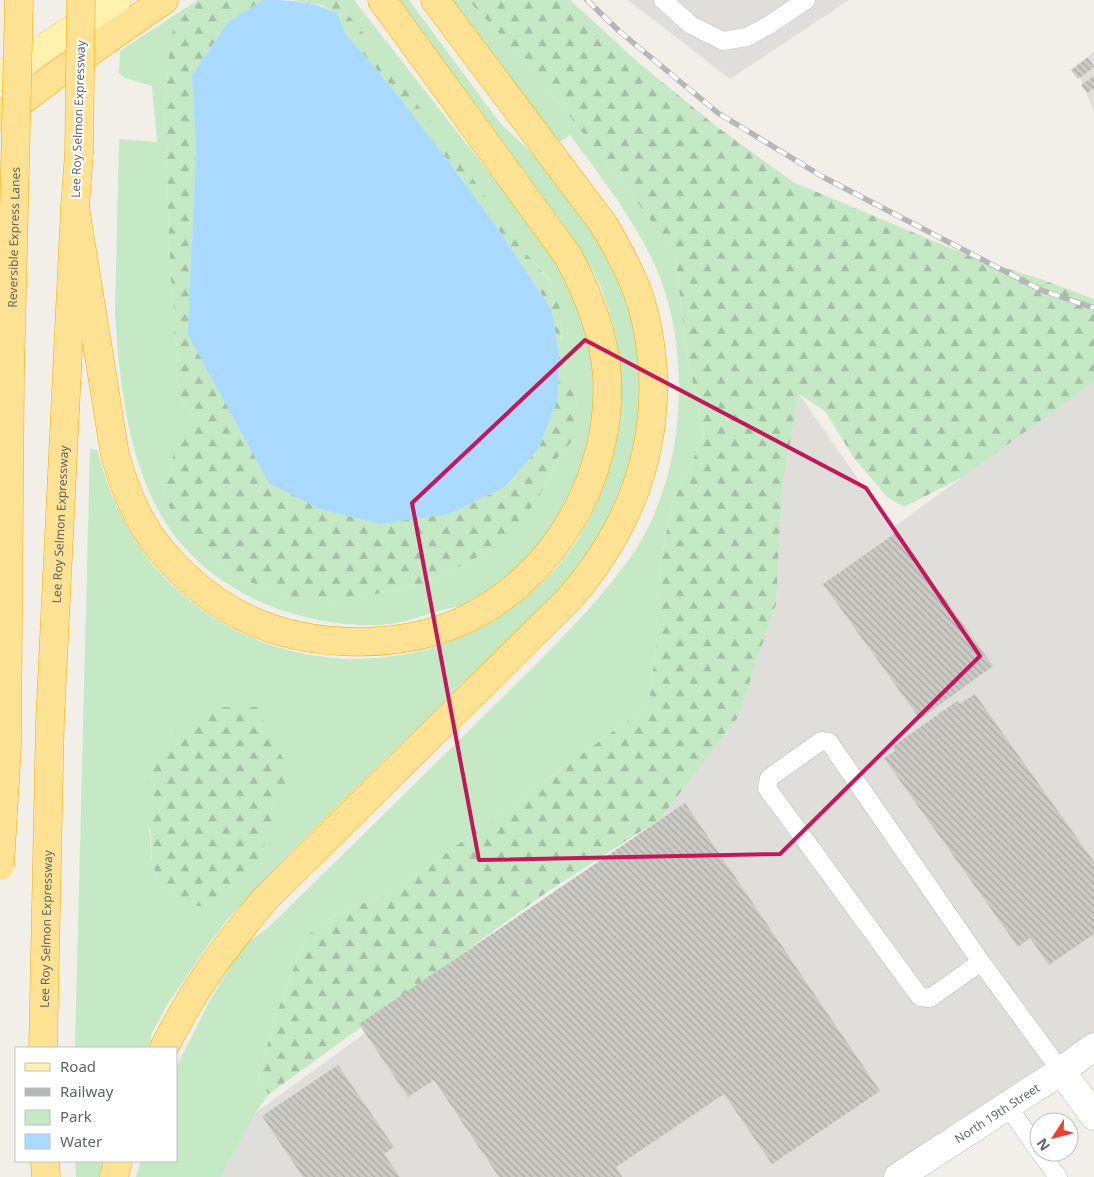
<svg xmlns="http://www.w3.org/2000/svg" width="1094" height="1177" font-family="'Noto Sans',sans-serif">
<defs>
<pattern id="forest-firs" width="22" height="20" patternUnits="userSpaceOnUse" patternTransform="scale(1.25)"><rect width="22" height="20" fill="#c5e8c5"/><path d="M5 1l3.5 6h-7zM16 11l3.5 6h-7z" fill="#a3c0a4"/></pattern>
<pattern id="building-back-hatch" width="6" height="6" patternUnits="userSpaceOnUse" patternTransform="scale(1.25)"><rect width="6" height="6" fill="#cccac5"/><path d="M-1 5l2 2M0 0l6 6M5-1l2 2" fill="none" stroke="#a9a8a4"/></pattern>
</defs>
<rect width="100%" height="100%" fill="#f1efe8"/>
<g fill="#e0deda">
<path d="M 628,0 L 849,0 L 730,79 Z"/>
<path d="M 1094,51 L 1094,112 L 1077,70 Z"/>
<path d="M 1094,382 L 1094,1035 L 883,1177 L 221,1177 L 255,1113 L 660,819 L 738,717 L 776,604 L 782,488 L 799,394 L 892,528 Z"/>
</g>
<g fill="#c5e8c5" fill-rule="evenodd">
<path d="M 198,0 L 202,0 L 180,15 L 169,55 L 165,106 L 170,267 L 174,311 L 174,333 L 179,358 L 176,377 L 182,402 L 195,415 L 195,425 L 173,459 L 172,470 L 163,494 L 206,555 L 240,578 L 302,602 L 326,602 L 387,592 L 429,582 L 501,545 L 546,485 L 558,457 L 571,442 L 578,409 L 574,391 L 563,385 L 561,316 L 549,279 L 520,246 L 368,39 L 336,0 L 354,0 L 544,243 C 557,261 570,282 578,303 C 582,313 584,325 586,336 C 589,345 592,355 593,364 C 597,395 593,437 583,466 C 580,474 576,481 572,488 C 568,498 563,509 558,519 C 539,550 506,583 474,600 C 461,607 455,607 442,610 C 421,616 401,624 380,625 C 297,628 206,591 162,517 C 128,459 119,380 115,313 L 119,139 L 157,142 L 152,86 L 125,78 L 119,73 L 120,51 Z"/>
<path d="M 399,0 L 409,0 L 500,123 L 549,169 L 586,219 L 624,289 L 639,346 L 643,411 L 631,472 L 599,545 L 545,605 L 469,677 L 285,858 L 229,918 L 208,945 L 167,1005 L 151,1035 L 151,1048 L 75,1048 L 90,449 L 97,450 C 109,495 129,540 161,574 C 269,690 454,687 558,566 C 587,533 606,488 616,445 C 626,399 622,352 608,308 C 605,300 603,292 600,285 C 589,263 575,243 562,223 ZM 149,827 L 187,904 L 161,886 L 152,864 Z"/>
<path d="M 452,0 L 468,0 L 528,64 L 630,192 L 675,254 L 686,350 L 704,436 L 672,504 L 660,567 L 657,636 L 649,705 L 394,891 L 338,913 L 306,936 L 275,1018 L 258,1080 L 269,1094 L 255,1113 L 221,1177 L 136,1177 L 141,1161 L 176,1161 L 176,1068 L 210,1000 L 244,945 L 269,927 C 345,852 421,778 497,703 C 542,658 589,614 627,562 C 683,486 693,368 661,280 C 641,227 603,180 570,135 L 558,143 Z"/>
<path d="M 75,1161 L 108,1161 L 104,1177 L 76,1177 Z"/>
</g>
<g fill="url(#forest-firs)">
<path d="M 202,0 L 264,0 L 229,21 L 192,75 L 196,149 L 192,242 L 450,514 L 505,487 L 539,448 L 558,398 L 559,355 L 552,310 L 503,236 L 447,159 L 388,83 L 346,34 L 337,13 L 321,5 L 292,0 L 336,0 L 368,39 L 468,172 L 520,246 L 549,280 L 559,304 L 561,316 L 561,338 L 564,357 L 563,385 L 574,391 L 578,409 L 583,418 L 571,442 L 558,457 L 546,485 L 522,522 L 501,545 L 429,582 L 387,592 L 326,602 L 302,602 L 240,578 L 206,555 L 189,539 L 177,522 L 163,494 L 172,470 L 174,443 L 176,430 L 195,425 L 195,415 L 182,402 L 176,377 L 179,358 L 174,333 L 174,311 L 170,267 L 165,106 L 169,55 L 173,30 L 180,15 Z"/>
<path d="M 468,0 L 570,0 L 640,64 L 716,126 L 793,182 L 974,258 L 1043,280 L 1094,299 L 1094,382 L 963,477 L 904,507 L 887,497 L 854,458 L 825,411 L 799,394 L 782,488 L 776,604 L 738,717 L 660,819 L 547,892 L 269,1094 L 258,1080 L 275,1018 L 306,936 L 338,913 L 394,891 L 649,705 L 657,636 L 660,567 L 672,504 L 704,436 L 686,350 L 675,254 L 630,192 L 528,64 Z"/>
<path d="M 210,707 L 257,707 L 284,761 L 285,787 L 261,854 L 238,889 L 210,908 L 187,904 L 161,886 L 152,864 L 147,768 L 178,730 Z"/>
</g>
<path fill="#aadaff" d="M 264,0 C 290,0 313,1 337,13 L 346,34 L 388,83 L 447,159 L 503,236 L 552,310 L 559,355 L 558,398 L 539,448 L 505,487 L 450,514 L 380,524 L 320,509 L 269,483 L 188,335 L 196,149 L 192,75 L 229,21 Z"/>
<g fill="url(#building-back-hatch)">
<path d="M 1088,57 L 1094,67 L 1078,79 L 1071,70 Z"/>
<path d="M 1094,76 L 1094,88 L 1087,93 L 1081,85 Z"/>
<path d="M 897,532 L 993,666 L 920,719 L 823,584 Z"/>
<path d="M 975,694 L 1094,862 L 1094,934 L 1049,965 L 1030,938 L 1018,947 L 884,758 L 895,751 L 892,747 L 957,701 L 960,704 Z"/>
<path d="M 685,803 L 880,1091 L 772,1164 L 724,1094 L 616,1167 L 622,1177 L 499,1177 L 434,1080 L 408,1097 L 359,1024 Z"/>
<path d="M 338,1065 L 394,1147 L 384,1154 L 400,1177 L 303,1177 L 262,1116 Z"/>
</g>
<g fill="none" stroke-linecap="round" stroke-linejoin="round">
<g stroke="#b5b8bc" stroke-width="19">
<g id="service">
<path d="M 663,0 L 691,25 L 723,41 L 747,37 L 769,25 L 806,0"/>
<path d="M 981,962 L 930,998 L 920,997 L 767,788 L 769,778 L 821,741 L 829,742 L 981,962 L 1061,1071"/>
<path d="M 1007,1105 L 1039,1151"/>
<path d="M 1040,1152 L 1058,1177"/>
</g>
</g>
<g stroke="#b5b8bc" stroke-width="29">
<path id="minor" d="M 1061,1071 L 1094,1116"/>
</g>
<g stroke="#b5b8bc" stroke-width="29">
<g id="tertiary">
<path id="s1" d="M 898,1177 L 1061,1071 L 1094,1047"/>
</g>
</g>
<g stroke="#f2c960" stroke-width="29">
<path id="primary" d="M 0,77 L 117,0"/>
</g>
<g stroke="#f9ab00" stroke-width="29">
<g id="motorway">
<path d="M 0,117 L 55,76 L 164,0"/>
<path d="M 75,207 L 115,455 C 125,489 137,521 160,549 C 184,578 216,605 252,621 C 313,648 398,649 460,622 C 554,580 613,477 607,375 C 604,332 588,293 568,256 L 382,0"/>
<path id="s2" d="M 43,1048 L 50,721 L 75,207 L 79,153"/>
<path d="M 164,1048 C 192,991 224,948 265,899 L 568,600 C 626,534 657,460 653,371 C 651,345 647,318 638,293 C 629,269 617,247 604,225 L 435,0"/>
<path d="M 45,1161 L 46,1177"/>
<path d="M 114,1177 L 118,1161"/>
</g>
</g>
<use href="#service" stroke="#fff" stroke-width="18"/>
<use href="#minor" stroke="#fff" stroke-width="28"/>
<use href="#tertiary" stroke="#fff" stroke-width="28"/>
<use href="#primary" stroke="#fff2af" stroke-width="28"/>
<use href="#motorway" stroke="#fde293" stroke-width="28"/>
<g stroke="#b6b7b8" stroke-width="5.5">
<path id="rail" d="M 587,0 L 619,31 L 718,113 L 823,177 L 1041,290 L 1094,308"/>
</g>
<use href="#rail" stroke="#fff" stroke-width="4" stroke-dasharray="11" stroke-linecap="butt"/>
<g stroke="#f9ab00" stroke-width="29" stroke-linecap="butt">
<g id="motorway-bridge">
<path d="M 79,153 L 81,0"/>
<path id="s3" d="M 0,866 L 7,747 L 10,377 L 19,0"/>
</g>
</g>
<use href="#motorway-bridge" stroke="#fde293" stroke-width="28"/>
</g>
<path fill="none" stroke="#c2185b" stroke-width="4" stroke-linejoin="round" d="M 585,340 L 866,488 L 980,656 L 780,854 L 479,860 L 412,503 Z"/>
<g text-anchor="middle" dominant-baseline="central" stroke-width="4" stroke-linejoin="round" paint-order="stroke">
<g font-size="12" fill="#5f6368" stroke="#fff">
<text transform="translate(78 119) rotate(-88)">Lee Roy Selmon Expressway</text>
<text stroke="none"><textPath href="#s3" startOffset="629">Reversible Express Lanes</textPath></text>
<text stroke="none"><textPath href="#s2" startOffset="524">Lee Roy Selmon Expressway</textPath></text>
<text stroke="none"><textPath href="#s2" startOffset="119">Lee Roy Selmon Expressway</textPath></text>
<text stroke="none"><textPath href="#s1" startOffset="118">North 19th Street</textPath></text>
</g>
</g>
<rect x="15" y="1047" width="162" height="115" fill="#ffffff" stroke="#bfc1c3"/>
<rect x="25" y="1063" width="25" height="8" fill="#fff2af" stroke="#bfc1c3"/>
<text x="60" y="1072" font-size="15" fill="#5f6368">Road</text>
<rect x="25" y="1088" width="25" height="8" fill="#b6b7b8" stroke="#bfc1c3"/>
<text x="60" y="1097" font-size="15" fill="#5f6368">Railway</text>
<rect x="25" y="1110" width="25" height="15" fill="#c5e8c5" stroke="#bfc1c3"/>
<text x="60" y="1122" font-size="15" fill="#5f6368">Park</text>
<rect x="25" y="1134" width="25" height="15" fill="#aadaff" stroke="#bfc1c3"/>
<text x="60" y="1147" font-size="15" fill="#5f6368">Water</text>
<g transform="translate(1054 1137) rotate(234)"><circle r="24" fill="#ffffff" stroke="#bfc1c3"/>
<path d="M0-4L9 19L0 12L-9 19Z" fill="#ea4335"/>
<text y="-8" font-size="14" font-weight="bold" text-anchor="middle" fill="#5f6368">N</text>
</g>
</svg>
